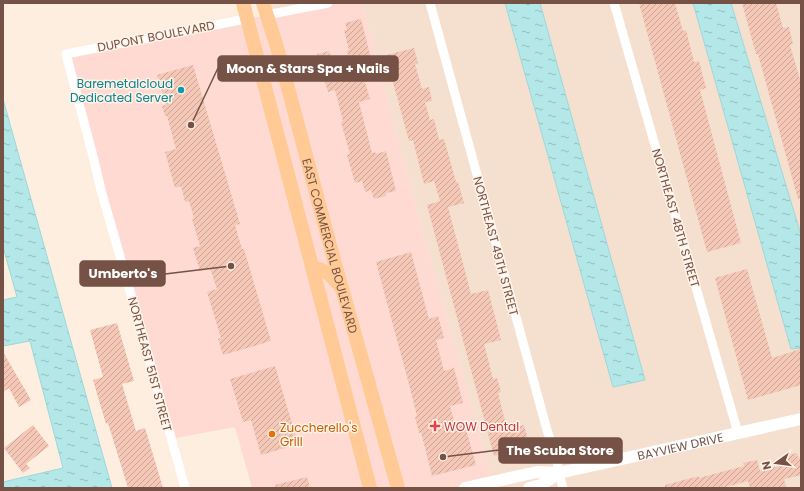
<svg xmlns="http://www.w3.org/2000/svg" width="804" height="491" font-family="Poppins,sans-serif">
<defs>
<pattern id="water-ripples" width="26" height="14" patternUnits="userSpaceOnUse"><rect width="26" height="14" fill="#b4e7e8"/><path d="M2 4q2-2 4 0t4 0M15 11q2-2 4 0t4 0" fill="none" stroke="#97bebe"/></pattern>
<pattern id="building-hatch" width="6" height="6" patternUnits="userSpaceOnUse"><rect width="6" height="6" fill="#f4c7b6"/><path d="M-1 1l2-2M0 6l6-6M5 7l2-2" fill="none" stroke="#caa496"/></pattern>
</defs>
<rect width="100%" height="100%" fill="#fdeee0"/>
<g fill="#f5dfce">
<path d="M 270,3 L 328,3 L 273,13 Z"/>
<path d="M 362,3 L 505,3 L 613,387 L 645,380 L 540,3 L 693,3 L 791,349 L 801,348 L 801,488 L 495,488 L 423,233 Z"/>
<path d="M 731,3 L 801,3 L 801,235 Z"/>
</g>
<path fill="#fedad3" d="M 328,3 L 362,3 L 423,233 L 495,488 L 252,488 L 235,427 L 176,438 L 101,190 L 71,53 Z"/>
<g fill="url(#water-ripples)" stroke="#9ad8da">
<path d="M 505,3 L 540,3 L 645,380 L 613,387 Z"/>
<path d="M 693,3 L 731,3 L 801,235 L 801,348 L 791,349 Z"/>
<path d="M 3,99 L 112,488 L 3,488 L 3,482 L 63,468 L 30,341 L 3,346 L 3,300 L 17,297 L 3,247 Z"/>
</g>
<g fill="url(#building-hatch)">
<path d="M 639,3 L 675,3 L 683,31 L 686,30 L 694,62 L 699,61 L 702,73 L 706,88 L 700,90 L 741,243 L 707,252 Z"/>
<path d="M 742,3 L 776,3 L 783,28 L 789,27 L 793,44 L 790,45 L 801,83 L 801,199 L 798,199 L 758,54 L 756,54 Z"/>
<path d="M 361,19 L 371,59 L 414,48 L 418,63 L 415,64 L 422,89 L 429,87 L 432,101 L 425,102 L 430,120 L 434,119 L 439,140 L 444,139 L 456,182 L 458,182 L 464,203 L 448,207 L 471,294 L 488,290 L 501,340 L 484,344 L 493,379 L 497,378 L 501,392 L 498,393 L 507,429 L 524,425 L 530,447 L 494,456 L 427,205 L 440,201 L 434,181 L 424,184 L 413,140 L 409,141 L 391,75 L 365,82 L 370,99 L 359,102 L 372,153 L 375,152 L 376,154 L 386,151 L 396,191 L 386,193 L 386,196 L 374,199 L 371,190 L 365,192 L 362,181 L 355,183 L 347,155 L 350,154 L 341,122 L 343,121 L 335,90 L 328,92 L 317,54 L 329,51 L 332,60 L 348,55 L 347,51 L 349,50 L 344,30 L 347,30 L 345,23 Z"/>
<path d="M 193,65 L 240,224 L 235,225 L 242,249 L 244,249 L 271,341 L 223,355 L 218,339 L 221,338 L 207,292 L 217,289 L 210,268 L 200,271 L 193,248 L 200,246 L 192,219 L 194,218 L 189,201 L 185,202 L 181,186 L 175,188 L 165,152 L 176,149 L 167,116 L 165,116 L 162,106 L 166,105 L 157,75 Z"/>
<path d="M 411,252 L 429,319 L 438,316 L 444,338 L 436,340 L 444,371 L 454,368 L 463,403 L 450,406 L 455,425 L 464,422 L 476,465 L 432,476 L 421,432 L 419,433 L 415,417 L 417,416 L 410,388 L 376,262 Z"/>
<path d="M 747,269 L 772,358 L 801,349 L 801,385 L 748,400 L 715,278 Z"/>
<path d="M 117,323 L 134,381 L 122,384 L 136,431 L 145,428 L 163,488 L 128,488 L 108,423 L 106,424 L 93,380 L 103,377 L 90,330 Z"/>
<path d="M 3,352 L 31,400 L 19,407 L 9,388 L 3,392 Z"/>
<path d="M 275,366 L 298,444 L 261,455 L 251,420 L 243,422 L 230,379 Z"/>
<path d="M 33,425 L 49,446 L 26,464 L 30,468 L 23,473 L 4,448 Z"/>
<path d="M 797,453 L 798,458 L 801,457 L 801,475 L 784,479 L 786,488 L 750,488 L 748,481 L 722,488 L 665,488 L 665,485 L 699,476 L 699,478 L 744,466 L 743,463 L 757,460 L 760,471 L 787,464 L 785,456 Z"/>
<path d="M 307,477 L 310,488 L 276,488 L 275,485 Z"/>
</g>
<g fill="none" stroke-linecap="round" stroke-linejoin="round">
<g stroke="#fff" stroke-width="9">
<path d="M 430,3 L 547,430 L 556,456 L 559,473 L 563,488"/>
<path d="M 614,3 L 738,433"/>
<path d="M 266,15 L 328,3"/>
<path d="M 185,488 L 140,326 L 101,190 L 94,160 L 66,54 L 246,19"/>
</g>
<g stroke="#fff" stroke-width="12">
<path id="s1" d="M 465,488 L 537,472 L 559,473 L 801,419"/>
<path d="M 529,488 L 541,485 L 559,473"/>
</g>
<g stroke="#ffca95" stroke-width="14">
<path d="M 243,3 L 370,488"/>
<path id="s2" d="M 263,3 L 277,47 L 334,260 L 398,488"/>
<path d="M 312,268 C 328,270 330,275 340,286"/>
</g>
</g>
<circle fill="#0f9aa8" stroke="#fff3e7" stroke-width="1.5" cx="181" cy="90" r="4"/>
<path fill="#e0444e" stroke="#fff3e7" stroke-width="1.5" d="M433 420h4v4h4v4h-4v4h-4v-4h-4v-4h4z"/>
<circle fill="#e8710a" stroke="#fff3e7" stroke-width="1.5" cx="272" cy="434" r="4"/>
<g text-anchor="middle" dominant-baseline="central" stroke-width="3" stroke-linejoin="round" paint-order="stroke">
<g font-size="12" fill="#755146" stroke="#fff3e7">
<text transform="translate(156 36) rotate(-11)">DUPONT BOULEVARD</text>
<text transform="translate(676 218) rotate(74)">NORTHEAST 48TH STREET</text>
<text stroke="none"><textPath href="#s2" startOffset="252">EAST COMMERCIAL BOULEVARD</textPath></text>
<text transform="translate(496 246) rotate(75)">NORTHEAST 49TH STREET</text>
<text transform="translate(150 364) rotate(75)">NORTHEAST 51ST STREET</text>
<text stroke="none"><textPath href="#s1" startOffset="220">BAYVIEW DRIVE</textPath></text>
</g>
<g font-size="12" fill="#0d838f" stroke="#fff3e7" text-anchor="end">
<text x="173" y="83">Baremetalcloud<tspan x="173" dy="14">Dedicated Server</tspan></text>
</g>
<g font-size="12" fill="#be3a42" stroke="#fff3e7" text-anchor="start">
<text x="444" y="426">WOW Dental</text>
</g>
<g font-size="12" fill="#c56008" stroke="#fff3e7" text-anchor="start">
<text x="280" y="427">Zuccherello's<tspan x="280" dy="14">Grill</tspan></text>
</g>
</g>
<path fill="none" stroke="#755146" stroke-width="1.5" d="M191 125L218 68M231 266L165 274M443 457L499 450"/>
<g fill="#755146" stroke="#fff3e7" stroke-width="1.5">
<circle cx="191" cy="125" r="4"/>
<circle cx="231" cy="266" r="4"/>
<circle cx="443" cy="457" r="4"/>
</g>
<g fill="#755146" stroke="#755146" stroke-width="1.5">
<rect x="218" y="56" width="180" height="25" rx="4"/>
<rect x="80" y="261" width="85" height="25" rx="4"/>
<rect x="499" y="438" width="123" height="25" rx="4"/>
</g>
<g font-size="13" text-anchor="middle" font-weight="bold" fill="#fff">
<text x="308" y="73">Moon &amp; Stars Spa + Nails</text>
<text x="123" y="278">Umberto's</text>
<text x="560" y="455">The Scuba Store</text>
</g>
<rect width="804" height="491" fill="none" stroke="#755146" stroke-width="8"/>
<g transform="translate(776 463) rotate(256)" stroke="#fff3e7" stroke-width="3" paint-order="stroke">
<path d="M0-3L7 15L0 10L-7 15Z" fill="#755146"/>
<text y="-6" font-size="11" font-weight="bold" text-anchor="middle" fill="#755146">N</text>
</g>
</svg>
